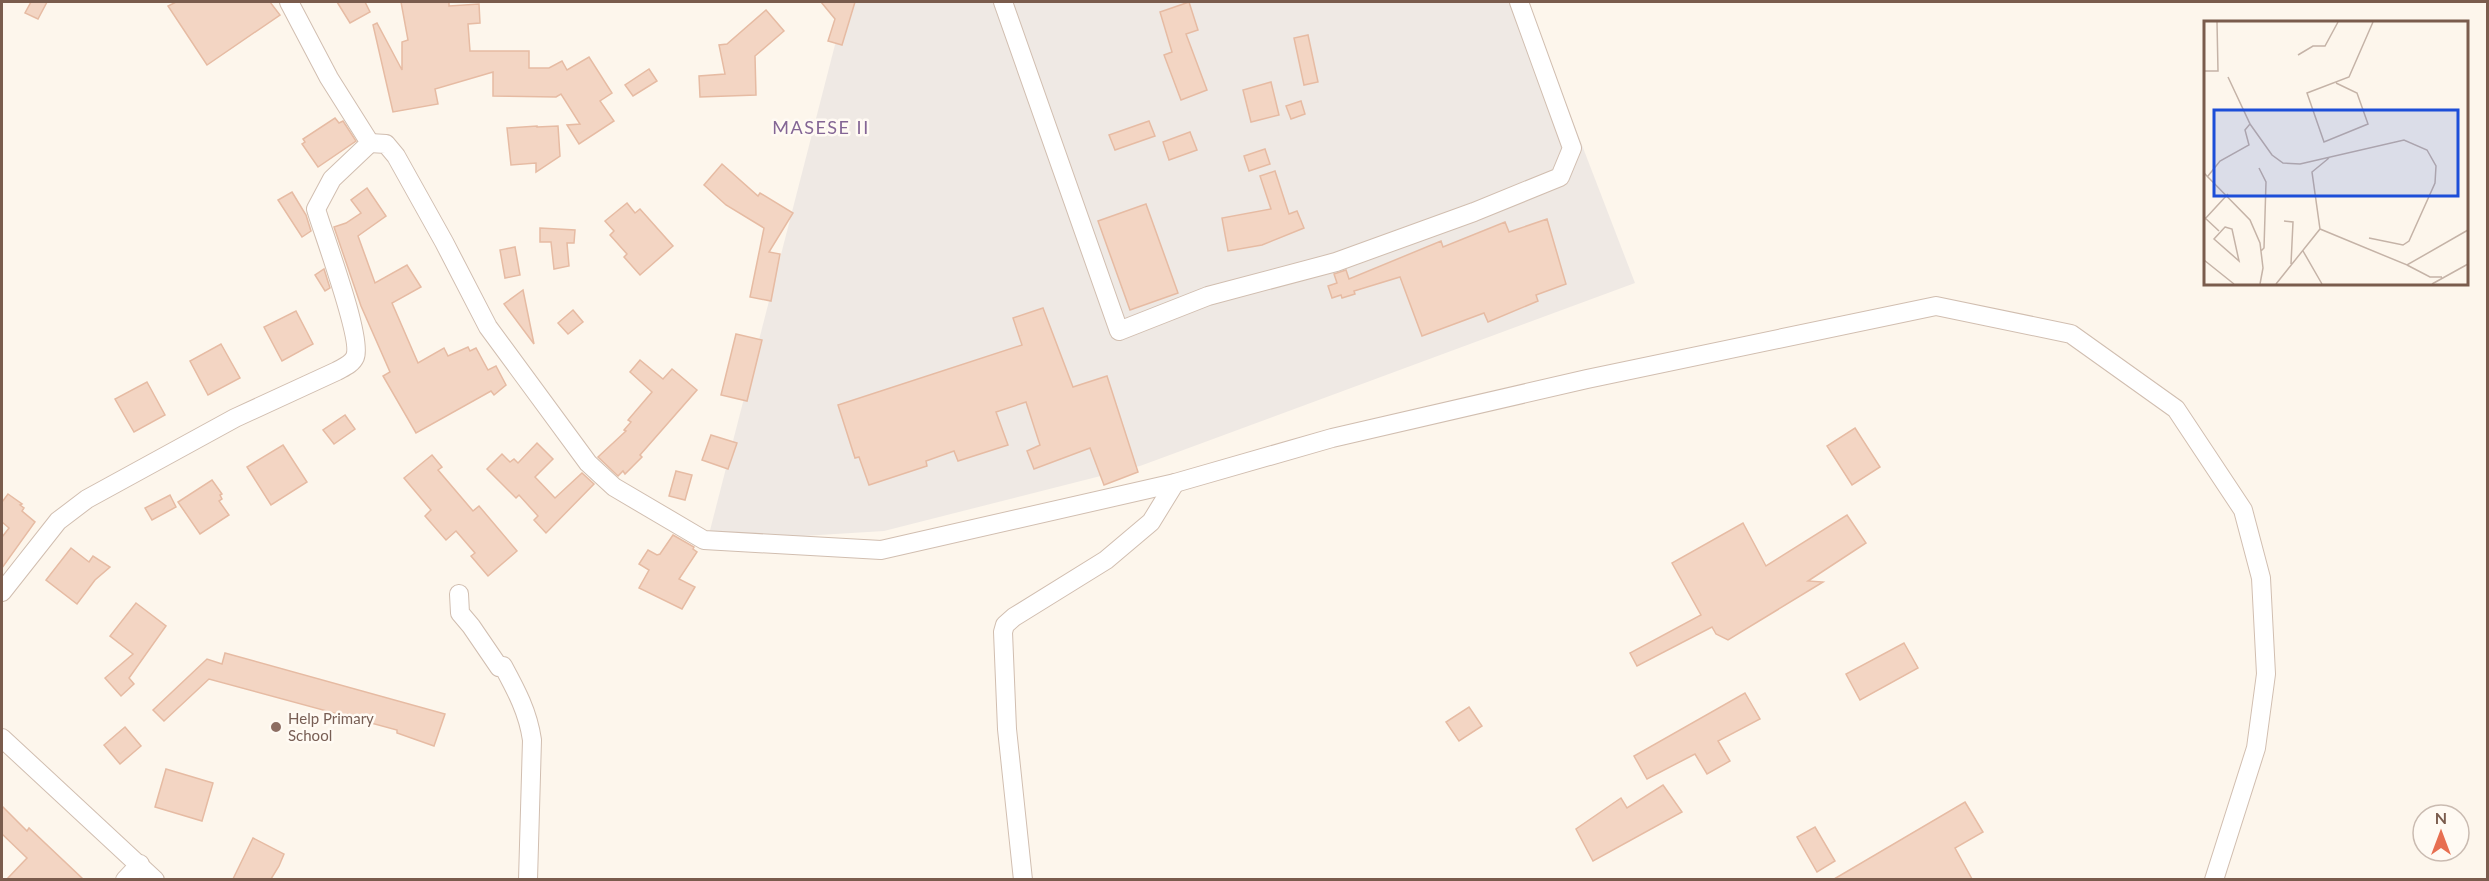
<svg xmlns="http://www.w3.org/2000/svg" width="2489" height="881" font-family="Lato,sans-serif">
<rect width="100%" height="100%" fill="#fdf6ec"/>
<path fill="#efe9e4" d="M 846,2 L 1527,2 L 1635,283 L 1140,466 L 884,531 L 707,542 Z"/>
<g fill="#f3d5c3" stroke="#e6bba3" stroke-width="1.5">
<path d="M 31,2 L 47,2 L 38,19 L 25,13 Z"/>
<path d="M 176,2 L 270,2 L 280,15 L 207,65 L 168,6 Z"/>
<path d="M 337,2 L 365,2 L 370,12 L 350,23 Z"/>
<path d="M 401,2 L 449,2 L 449,6 L 479,4 L 480,23 L 468,24 L 470,51 L 529,51 L 529,68 L 549,68 L 562,61 L 567,70 L 589,57 L 612,93 L 600,101 L 614,121 L 579,144 L 567,125 L 580,124 L 561,94 L 556,97 L 493,96 L 493,72 L 435,89 L 438,104 L 393,112 L 373,25 L 377,23 L 402,70 L 402,42 L 408,40 Z"/>
<path d="M 821,2 L 855,2 L 842,45 L 828,41 L 835,19 Z"/>
<path d="M 1189,2 L 1198,30 L 1186,34 L 1207,90 L 1181,100 L 1164,55 L 1172,52 L 1160,12 Z"/>
<path d="M 766,10 L 784,31 L 755,56 L 756,95 L 700,97 L 699,76 L 725,74 L 719,45 L 727,44 Z"/>
<path d="M 1308,35 L 1318,82 L 1304,85 L 1294,38 Z"/>
<path d="M 649,69 L 657,81 L 633,96 L 625,85 Z"/>
<path d="M 1271,82 L 1279,115 L 1251,122 L 1243,90 Z"/>
<path d="M 1301,101 L 1305,114 L 1291,119 L 1286,106 Z"/>
<path d="M 335,118 L 339,123 L 343,121 L 356,141 L 318,167 L 302,144 L 305,142 L 303,139 Z"/>
<path d="M 1149,121 L 1155,136 L 1115,150 L 1109,135 Z"/>
<path d="M 537,126 L 537,127 L 558,126 L 560,156 L 536,172 L 536,163 L 511,165 L 507,128 Z"/>
<path d="M 1190,132 L 1197,150 L 1169,160 L 1163,142 Z"/>
<path d="M 1265,149 L 1270,164 L 1249,171 L 1244,156 Z"/>
<path d="M 722,164 L 758,196 L 760,193 L 793,213 L 769,252 L 780,254 L 771,301 L 750,297 L 764,228 L 726,205 L 704,185 Z"/>
<path d="M 1275,171 L 1289,214 L 1297,211 L 1304,228 L 1262,245 L 1228,251 L 1222,218 L 1271,209 L 1260,176 Z"/>
<path d="M 367,188 L 386,216 L 358,236 L 375,283 L 407,265 L 421,287 L 392,303 L 418,363 L 444,348 L 448,356 L 468,347 L 470,351 L 476,348 L 488,370 L 496,366 L 506,385 L 494,395 L 491,391 L 416,433 L 383,376 L 390,372 L 361,306 L 334,227 L 346,223 L 361,213 L 351,200 Z"/>
<path d="M 292,192 L 306,215 L 311,231 L 302,237 L 278,200 Z"/>
<path d="M 627,203 L 635,213 L 640,209 L 673,246 L 640,275 L 624,257 L 627,254 L 610,235 L 614,231 L 605,221 Z"/>
<path d="M 1146,204 L 1178,293 L 1130,310 L 1098,221 Z"/>
<path d="M 1547,219 L 1566,284 L 1536,295 L 1538,301 L 1488,322 L 1484,313 L 1422,336 L 1400,277 L 1354,291 L 1355,294 L 1342,298 L 1341,295 L 1332,298 L 1328,286 L 1337,283 L 1334,274 L 1346,270 L 1349,279 L 1441,241 L 1443,247 L 1505,222 L 1509,232 Z"/>
<path d="M 540,228 L 575,230 L 574,243 L 567,243 L 569,266 L 554,269 L 551,242 L 540,242 Z"/>
<path d="M 515,247 L 520,275 L 505,278 L 500,250 Z"/>
<path d="M 324,269 L 330,288 L 325,291 L 315,275 Z"/>
<path d="M 523,290 L 534,344 L 504,304 Z"/>
<path d="M 1043,308 L 1073,387 L 1107,376 L 1138,472 L 1104,485 L 1090,448 L 1034,469 L 1027,451 L 1040,445 L 1026,402 L 996,412 L 1008,445 L 958,461 L 954,451 L 926,461 L 927,466 L 869,485 L 859,457 L 855,458 L 838,405 L 1022,345 L 1013,318 Z"/>
<path d="M 573,310 L 583,322 L 568,334 L 558,323 Z"/>
<path d="M 296,311 L 313,344 L 282,361 L 264,327 Z"/>
<path d="M 736,334 L 762,340 L 747,401 L 721,395 Z"/>
<path d="M 221,344 L 240,378 L 208,395 L 190,361 Z"/>
<path d="M 640,360 L 663,379 L 672,369 L 697,390 L 640,455 L 642,457 L 625,474 L 623,471 L 618,476 L 598,457 L 626,431 L 624,430 L 631,422 L 628,420 L 652,392 L 630,372 Z"/>
<path d="M 147,382 L 165,415 L 134,432 L 115,399 Z"/>
<path d="M 345,415 L 355,429 L 334,444 L 323,430 Z"/>
<path d="M 1855,428 L 1880,467 L 1852,485 L 1827,446 Z"/>
<path d="M 711,435 L 737,443 L 728,469 L 702,460 Z"/>
<path d="M 537,443 L 553,459 L 535,477 L 555,498 L 582,473 L 594,484 L 546,533 L 534,520 L 538,516 L 519,495 L 516,498 L 487,469 L 502,454 L 510,462 L 514,459 L 518,463 Z"/>
<path d="M 283,445 L 307,482 L 271,505 L 247,467 Z"/>
<path d="M 432,455 L 442,467 L 438,470 L 473,511 L 479,506 L 517,551 L 488,576 L 471,556 L 475,553 L 456,531 L 446,540 L 425,516 L 431,510 L 404,478 Z"/>
<path d="M 676,471 L 692,475 L 685,500 L 669,496 Z"/>
<path d="M 212,480 L 222,494 L 220,495 L 222,499 L 219,501 L 229,515 L 200,534 L 178,502 Z"/>
<path d="M 8,494 L 22,504 L 20,505 L 24,508 L 22,511 L 35,522 L 2,568 L 2,537 L 9,528 L 2,522 L 2,502 Z"/>
<path d="M 170,495 L 176,507 L 152,520 L 145,508 Z"/>
<path d="M 1847,515 L 1866,543 L 1808,581 L 1823,582 L 1728,640 L 1716,634 L 1712,627 L 1637,666 L 1630,653 L 1701,615 L 1672,563 L 1743,523 L 1766,566 Z"/>
<path d="M 673,535 L 694,547 L 693,549 L 697,552 L 679,579 L 695,587 L 682,609 L 639,588 L 649,570 L 639,564 L 648,550 L 657,555 L 660,554 Z"/>
<path d="M 71,548 L 89,562 L 93,556 L 110,567 L 95,580 L 77,604 L 46,580 Z"/>
<path d="M 136,603 L 166,626 L 129,678 L 134,684 L 121,696 L 105,678 L 133,654 L 110,636 Z"/>
<path d="M 1904,643 L 1918,668 L 1860,700 L 1846,674 Z"/>
<path d="M 225,653 L 445,714 L 434,746 L 397,733 L 397,730 L 209,679 L 164,721 L 153,710 L 207,659 L 222,664 Z"/>
<path d="M 1745,693 L 1760,719 L 1718,741 L 1730,761 L 1707,774 L 1695,754 L 1647,779 L 1634,756 Z"/>
<path d="M 1469,707 L 1482,726 L 1459,741 L 1446,722 Z"/>
<path d="M 125,727 L 141,746 L 120,764 L 104,745 Z"/>
<path d="M 166,769 L 213,783 L 202,821 L 155,807 Z"/>
<path d="M 1663,785 L 1682,812 L 1593,861 L 1576,829 L 1621,798 L 1627,808 Z"/>
<path d="M 1965,802 L 1983,832 L 1955,848 L 1972,879 L 1834,879 Z"/>
<path d="M 2,806 L 27,831 L 29,828 L 83,879 L 7,879 L 27,858 L 2,834 Z"/>
<path d="M 1815,827 L 1835,861 L 1817,872 L 1797,837 Z"/>
<path d="M 253,838 L 284,854 L 279,866 L 271,879 L 233,879 Z"/>
</g>
<g fill="none" stroke-linecap="round" stroke-linejoin="round">
<g stroke="#d1beb0" stroke-width="20">
<g id="street">
<path d="M 1003,2 L 1119,331 L 1208,296 L 1336,262 L 1474,212 L 1560,177 L 1572,148 L 1519,2"/>
<path d="M 370,143 L 386,144 L 396,156 L 444,242 L 488,327 L 588,463 L 614,487 L 704,540 L 881,550 L 1175,483 L 1332,438 L 1587,379 L 1936,306 L 2071,334 L 2176,409 L 2243,510 L 2261,578 L 2266,674 L 2256,748 L 2214,880"/>
<path d="M 2,592 L 58,521 L 87,499 L 235,418 L 337,371 C 344,367 352,364 355,357 C 363,339 323,233 316,209 L 332,179 L 370,143 L 329,78 L 289,2"/>
<path d="M 459,594 L 460,613 L 471,626 L 499,667 L 503,666 C 516,690 528,712 532,740 L 528,880"/>
<path d="M 2,738 L 155,880"/>
<path d="M 125,880 L 140,864"/>
<path d="M 1023,880 L 1007,729 L 1003,632 L 1005,625 L 1014,617 L 1106,560 L 1151,522 L 1175,483"/>
</g>
</g>
<use href="#street" stroke="#fff" stroke-width="18"/>
</g>
<circle fill="#8d6e63" stroke="#fffaf3" stroke-width="2" cx="276" cy="727" r="6"/>
<g text-anchor="middle" dominant-baseline="central" stroke-width="5" stroke-linejoin="round" paint-order="stroke">
<g font-size="15" fill="#785e54" stroke="#fffaf3" text-anchor="start">
<text x="288" y="718">Help Primary<tspan x="288" dy="17">School</tspan></text>
</g>
<g font-size="18" letter-spacing="1.5" fill="#846695" stroke="#fffaf3">
<text x="821" y="127">MASESE II</text>
</g>
</g>
<g transform="translate(2204 21)">
<rect width="264" height="264" fill="#fdf6ec"/>
<path fill="none" stroke="#c5b3a7" stroke-width="1.5" d="M 94,34 L 109,25 L 121,25 L 134,1M 0,50 L 14,50 L 13,1M 132,62 L 153,72 L 164,103 L 120,121 L 103,72 L 145,56 L 169,1M 46,103 L 68,134 L 79,142 L 96,143 L 200,119 L 223,129 L 232,145 L 231,162 L 205,220 L 199,224 L 165,217M 55,147 L 62,161 L 60,227 L 57,230M 0,152 L 46,199 L 56,222 L 59,247 L 56,263M 4,155 L 16,140 L 45,124 L 41,109 L 46,103 L 24,56M 0,196 L 15,210M 0,199 L 24,173M 80,200 L 89,201 L 87,243M 21,206 L 28,208 L 35,240 L 10,218 ZM 116,208 L 108,151 L 125,137M 99,230 L 118,263M 0,239 L 30,263M 203,244 L 226,256 L 238,256M 72,263 L 116,208 L 203,244 L 264,209M 228,263 L 264,243"/>
<path fill="#1d4ed8" fill-opacity="0.15" stroke="#1d4ed8" stroke-width="3" d="M 10,89 L 254,89 L 254,175 L 10,175 Z"/>
<rect width="264" height="264" fill="none" stroke="#7a5c4d" stroke-width="3"/>
</g>
<rect width="2489" height="881" fill="none" stroke="#7a5c4d" stroke-width="6"/>
<g transform="translate(2441 833)"><circle r="28" fill="#fffaf3" stroke="#cabbb1" stroke-width="1.5"/>
<path d="M0-4.5L10 22L0 15L-10 22Z" fill="#e76f51"/>
<text y="-9" font-size="16" font-weight="bold" text-anchor="middle" fill="#7a5c4d">N</text>
</g>
</svg>
